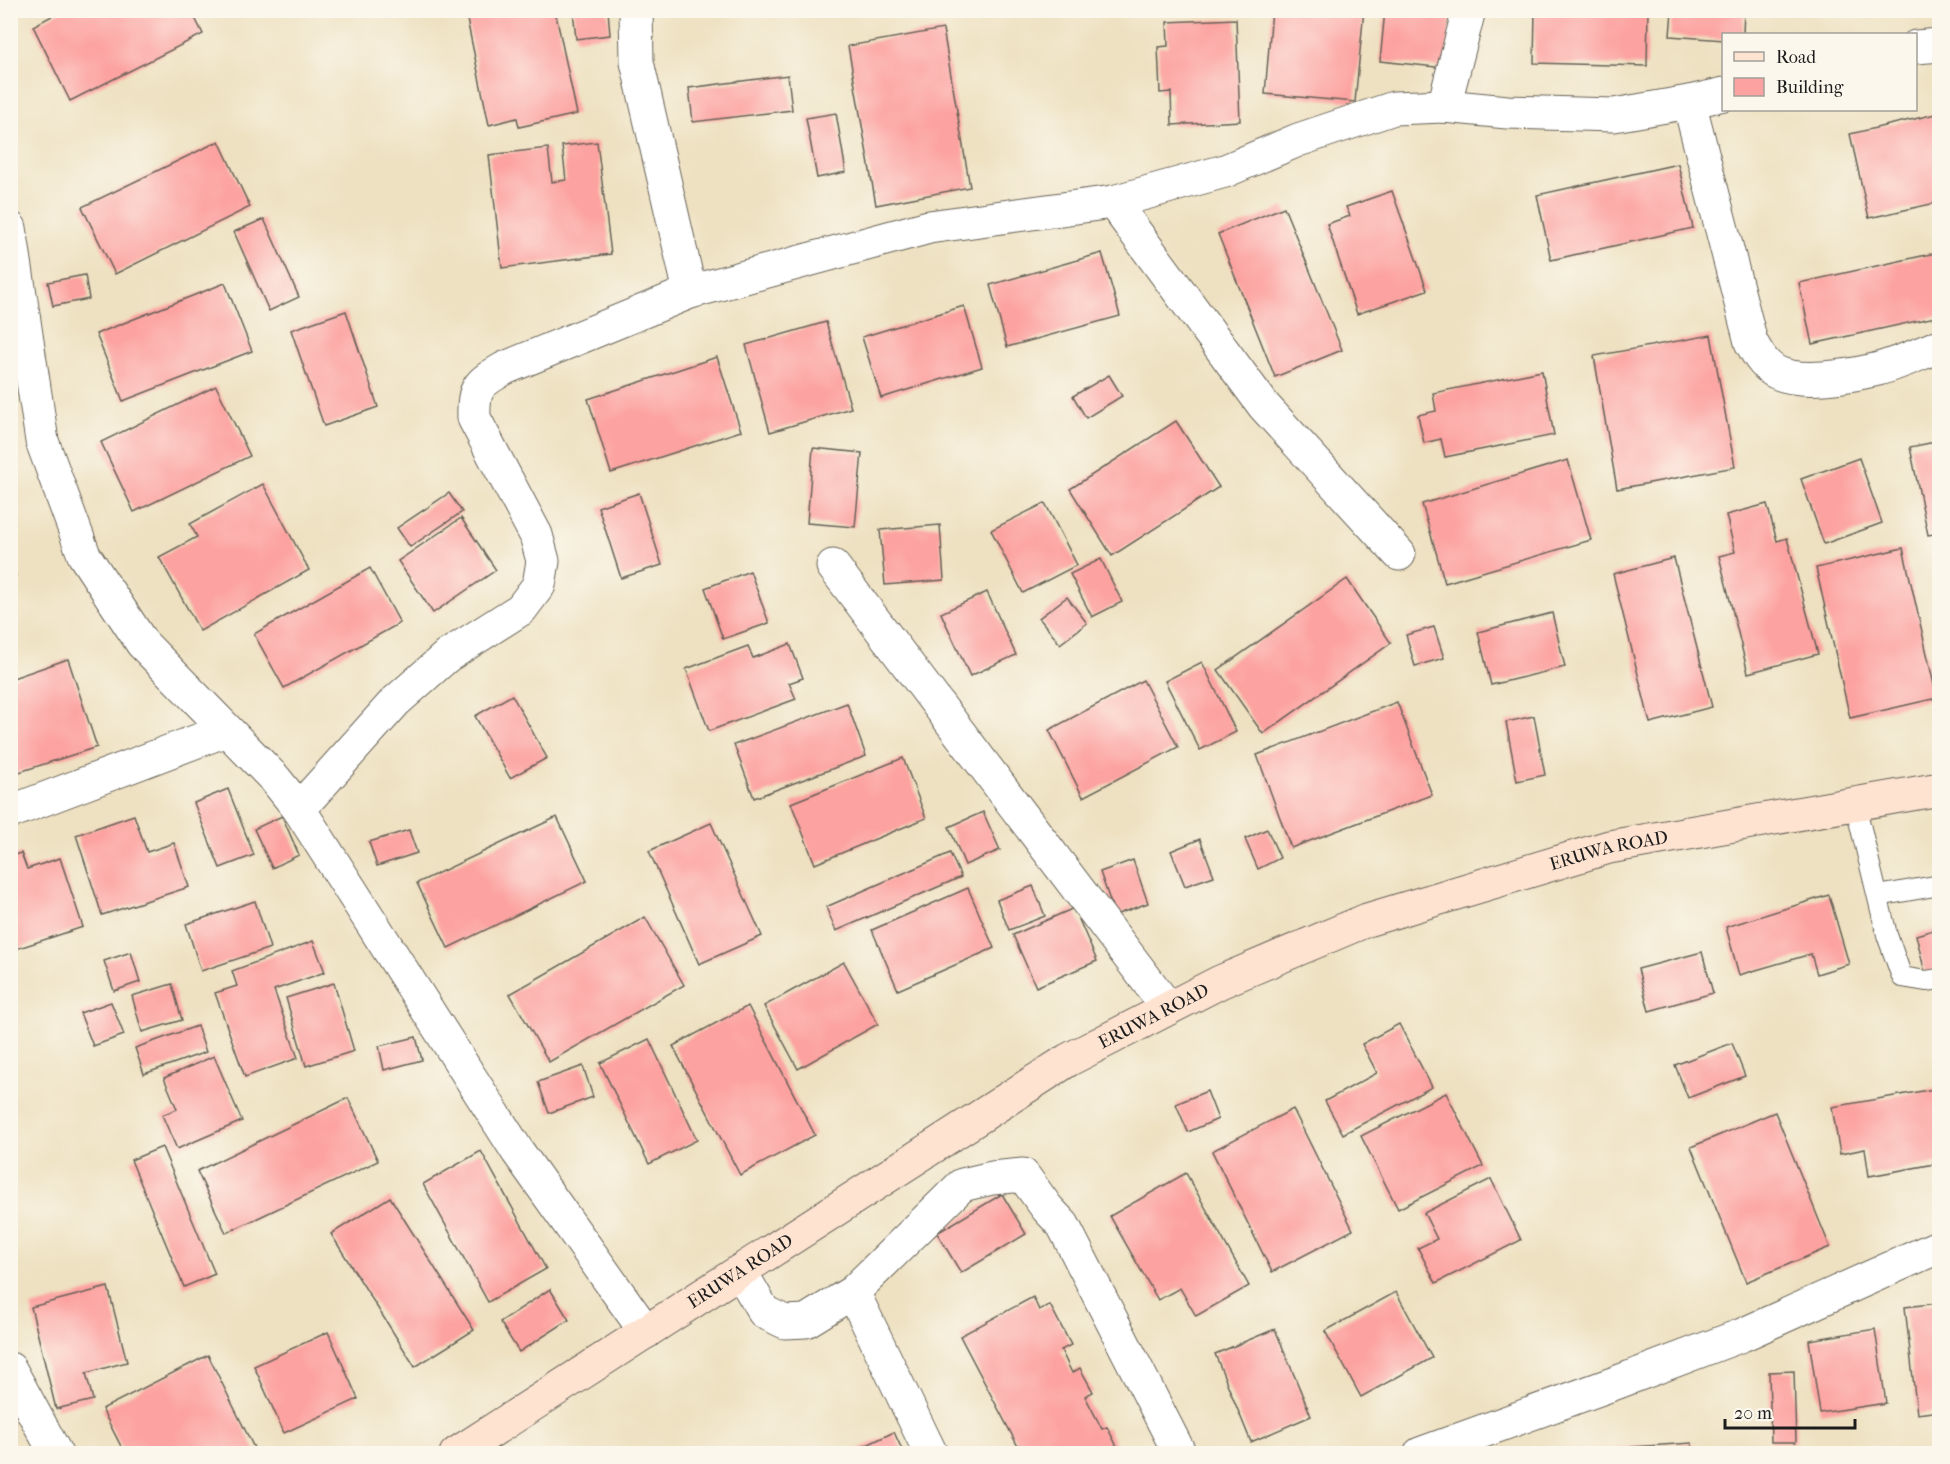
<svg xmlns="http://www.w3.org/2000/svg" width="1950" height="1464" font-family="'IM FELL French Canon',serif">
<rect width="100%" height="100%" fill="#fbf7ec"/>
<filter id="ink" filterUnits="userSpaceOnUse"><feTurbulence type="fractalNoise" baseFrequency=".0167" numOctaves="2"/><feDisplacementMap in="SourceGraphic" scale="12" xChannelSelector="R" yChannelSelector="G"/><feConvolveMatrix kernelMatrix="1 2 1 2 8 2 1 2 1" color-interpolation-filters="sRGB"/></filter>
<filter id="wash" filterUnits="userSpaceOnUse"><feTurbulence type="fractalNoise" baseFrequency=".008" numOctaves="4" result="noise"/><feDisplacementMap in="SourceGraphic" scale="24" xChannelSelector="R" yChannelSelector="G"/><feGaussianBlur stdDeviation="1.35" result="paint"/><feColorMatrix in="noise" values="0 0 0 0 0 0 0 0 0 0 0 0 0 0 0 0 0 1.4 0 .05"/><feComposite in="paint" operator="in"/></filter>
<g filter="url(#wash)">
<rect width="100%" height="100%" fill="#eee1c1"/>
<g id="blocks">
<g fill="#fca2a0">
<path d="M 63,10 L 191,10 L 203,34 L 70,101 L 33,26 Z"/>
<path d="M 465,10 L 555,10 L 577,114 L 519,127 L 517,118 L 489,125 Z"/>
<path d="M 573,10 L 608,10 L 610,35 L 576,39 Z"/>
<path d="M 1272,10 L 1364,10 L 1355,102 L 1265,94 Z"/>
<path d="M 1385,10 L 1452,10 L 1445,68 L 1380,61 Z"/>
<path d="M 1535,10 L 1648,10 L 1647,66 L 1534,63 Z"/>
<path d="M 1672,10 L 1744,10 L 1743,34 L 1724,34 L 1724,40 L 1670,36 Z"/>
<path d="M 1236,19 L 1240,121 L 1172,125 L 1171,92 L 1160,93 L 1158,47 L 1168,46 L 1167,22 Z"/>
<path d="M 943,29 L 970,187 L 876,205 L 848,46 Z"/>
<path d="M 788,75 L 792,110 L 693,122 L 689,88 Z"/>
<path d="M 836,113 L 846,172 L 817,178 L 806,118 Z"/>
<path d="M 1940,113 L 1940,202 L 1869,218 L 1850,134 Z"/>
<path d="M 219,141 L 250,207 L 115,274 L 82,207 Z"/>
<path d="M 597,142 L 611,254 L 502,268 L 489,155 L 548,148 L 552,182 L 566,180 L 562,146 Z"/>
<path d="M 1678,164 L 1693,228 L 1551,260 L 1537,195 Z"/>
<path d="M 1392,191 L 1427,290 L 1357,314 L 1327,224 L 1350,216 L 1346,207 Z"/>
<path d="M 1284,207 L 1342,350 L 1275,377 L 1218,234 Z"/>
<path d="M 264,219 L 299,297 L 269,311 L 234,232 Z"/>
<path d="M 1940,252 L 1940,316 L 1812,344 L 1799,283 Z"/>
<path d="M 1102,253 L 1120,316 L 1007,347 L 990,285 Z"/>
<path d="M 85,275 L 89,299 L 53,306 L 48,282 Z"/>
<path d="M 225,283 L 252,351 L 123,401 L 96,334 Z"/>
<path d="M 964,306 L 982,367 L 881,398 L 862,337 Z"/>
<path d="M 346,311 L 378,407 L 324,426 L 291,330 Z"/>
<path d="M 826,322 L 851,408 L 770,432 L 746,345 Z"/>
<path d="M 1711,335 L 1735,467 L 1617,489 L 1594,356 Z"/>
<path d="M 717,357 L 741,431 L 611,473 L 588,399 Z"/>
<path d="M 1542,371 L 1554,435 L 1445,457 L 1441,439 L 1424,443 L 1418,415 L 1436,411 L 1433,393 Z"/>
<path d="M 1109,375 L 1122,396 L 1086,418 L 1073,396 Z"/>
<path d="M 216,386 L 250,456 L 134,512 L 101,442 Z"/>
<path d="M 1176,421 L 1219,487 L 1112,556 L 1070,489 Z"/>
<path d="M 1940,441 L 1940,533 L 1928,535 L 1910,447 Z"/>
<path d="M 813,448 L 862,453 L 855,527 L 807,523 Z"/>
<path d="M 1859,458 L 1882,523 L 1824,544 L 1801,479 Z"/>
<path d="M 1568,460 L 1591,540 L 1445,583 L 1422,504 Z"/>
<path d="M 263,484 L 309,570 L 200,631 L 159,557 L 197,537 L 190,524 Z"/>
<path d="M 449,493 L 462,512 L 410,547 L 397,528 Z"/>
<path d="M 639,493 L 662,565 L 621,578 L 598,507 Z"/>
<path d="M 1045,503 L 1077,565 L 1023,593 L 991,530 Z"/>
<path d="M 1767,504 L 1777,541 L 1787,538 L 1818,654 L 1748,673 L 1719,556 L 1735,552 L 1726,515 Z"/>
<path d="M 461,518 L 496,570 L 433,613 L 398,561 Z"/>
<path d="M 940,525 L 944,580 L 885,585 L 880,530 Z"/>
<path d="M 1903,548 L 1937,698 L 1850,718 L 1816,568 Z"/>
<path d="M 1674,558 L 1712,707 L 1650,723 L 1613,574 Z"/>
<path d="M 10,559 L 16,576 L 10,577 Z"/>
<path d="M 1101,559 L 1122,602 L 1092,617 L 1070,574 Z"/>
<path d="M 370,568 L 400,623 L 284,688 L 254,634 Z"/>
<path d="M 750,571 L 769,623 L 723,639 L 705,588 Z"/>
<path d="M 1347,579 L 1391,643 L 1263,734 L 1218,670 Z"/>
<path d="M 987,592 L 1016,655 L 970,676 L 941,613 Z"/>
<path d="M 1067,597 L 1087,623 L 1060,644 L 1039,618 Z"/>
<path d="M 1552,613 L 1565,667 L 1491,685 L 1478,632 Z"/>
<path d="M 1434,627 L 1444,658 L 1415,666 L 1406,635 Z"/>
<path d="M 790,644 L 803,678 L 789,683 L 796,699 L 709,731 L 686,669 L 748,646 L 753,658 Z"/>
<path d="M 68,659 L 97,747 L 10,775 L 10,679 Z"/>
<path d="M 1202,662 L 1236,732 L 1200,750 L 1165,681 Z"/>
<path d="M 1143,680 L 1178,747 L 1083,797 L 1049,730 Z"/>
<path d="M 512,695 L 547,758 L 510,778 L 475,716 Z"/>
<path d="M 1397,702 L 1432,795 L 1291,848 L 1257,755 Z"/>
<path d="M 847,703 L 866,756 L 754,798 L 734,745 Z"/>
<path d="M 1534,716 L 1545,775 L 1517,781 L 1506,722 Z"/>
<path d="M 903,758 L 926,818 L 815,864 L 791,803 Z"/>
<path d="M 228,789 L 254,855 L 220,868 L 194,803 Z"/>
<path d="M 983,812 L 1000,850 L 965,865 L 949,827 Z"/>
<path d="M 134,815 L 147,852 L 174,843 L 189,887 L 102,915 L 76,835 Z"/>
<path d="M 282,816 L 299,855 L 272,868 L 254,829 Z"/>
<path d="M 557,817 L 587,881 L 448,948 L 417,883 Z"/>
<path d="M 711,823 L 762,936 L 699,964 L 649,851 Z"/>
<path d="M 1267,829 L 1280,858 L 1258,869 L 1245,839 Z"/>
<path d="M 409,830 L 417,853 L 377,866 L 369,842 Z"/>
<path d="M 1200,839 L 1214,876 L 1185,886 L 1171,851 Z"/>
<path d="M 21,853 L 27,869 L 60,858 L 83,927 L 10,951 L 10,856 Z"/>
<path d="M 950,853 L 961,877 L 836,931 L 826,907 Z"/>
<path d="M 1133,860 L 1148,903 L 1115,915 L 1100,872 Z"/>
<path d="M 1033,886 L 1045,916 L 1009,930 L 997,900 Z"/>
<path d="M 968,888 L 994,948 L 898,990 L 872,930 Z"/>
<path d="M 1829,895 L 1849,964 L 1817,974 L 1811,954 L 1739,975 L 1726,927 Z"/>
<path d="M 255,901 L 270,948 L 201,971 L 186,924 Z"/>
<path d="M 1074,908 L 1097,961 L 1036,987 L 1013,935 Z"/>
<path d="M 645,917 L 684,985 L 549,1062 L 510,994 Z"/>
<path d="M 1940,928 L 1940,969 L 1925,973 L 1916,935 Z"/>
<path d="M 313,941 L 325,972 L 274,990 L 298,1058 L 245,1077 L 215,993 L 237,986 L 232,971 Z"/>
<path d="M 131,952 L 140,982 L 114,991 L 104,961 Z"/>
<path d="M 1702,952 L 1713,993 L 1649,1011 L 1638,969 Z"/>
<path d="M 844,962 L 878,1024 L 798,1069 L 764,1006 Z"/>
<path d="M 334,983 L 354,1051 L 306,1066 L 286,998 Z"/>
<path d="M 172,984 L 182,1020 L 142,1032 L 132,996 Z"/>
<path d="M 111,1002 L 124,1035 L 93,1046 L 80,1013 Z"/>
<path d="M 748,1006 L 815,1135 L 740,1175 L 673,1046 Z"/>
<path d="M 1399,1024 L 1432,1087 L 1343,1134 L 1325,1101 L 1377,1073 L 1362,1044 Z"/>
<path d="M 197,1026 L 206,1052 L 144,1074 L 135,1048 Z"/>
<path d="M 416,1037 L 422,1060 L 384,1070 L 379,1046 Z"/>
<path d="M 649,1039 L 697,1140 L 649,1164 L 600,1063 Z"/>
<path d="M 1732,1043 L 1745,1076 L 1688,1098 L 1675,1065 Z"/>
<path d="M 214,1056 L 242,1121 L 177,1149 L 162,1115 L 177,1109 L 164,1078 Z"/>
<path d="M 583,1066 L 593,1097 L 549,1113 L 538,1082 Z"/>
<path d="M 1940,1088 L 1940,1163 L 1869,1176 L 1865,1149 L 1840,1154 L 1832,1107 Z"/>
<path d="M 1207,1091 L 1218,1119 L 1188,1132 L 1176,1104 Z"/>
<path d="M 1446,1093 L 1483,1166 L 1398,1209 L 1361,1136 Z"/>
<path d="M 348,1098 L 378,1161 L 226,1233 L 197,1171 Z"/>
<path d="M 1293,1109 L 1353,1230 L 1272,1272 L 1212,1151 Z"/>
<path d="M 1775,1112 L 1830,1247 L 1746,1282 L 1691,1147 Z"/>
<path d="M 162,1147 L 215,1274 L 184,1287 L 131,1160 Z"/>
<path d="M 481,1151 L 546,1269 L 488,1302 L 423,1184 Z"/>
<path d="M 1186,1173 L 1249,1286 L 1196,1316 L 1180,1288 L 1158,1300 L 1110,1216 Z"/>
<path d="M 1491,1179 L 1521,1240 L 1436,1283 L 1418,1248 L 1437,1239 L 1424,1213 Z"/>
<path d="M 1002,1194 L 1026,1234 L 961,1273 L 937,1233 Z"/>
<path d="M 390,1197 L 474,1330 L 415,1367 L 331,1234 Z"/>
<path d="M 108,1287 L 127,1362 L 86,1373 L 93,1400 L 56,1409 L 31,1307 Z"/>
<path d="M 550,1289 L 569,1320 L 519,1352 L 500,1322 Z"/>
<path d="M 1396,1292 L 1432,1358 L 1361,1397 L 1325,1331 Z"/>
<path d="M 1033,1297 L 1039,1310 L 1050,1305 L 1071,1345 L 1061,1350 L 1072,1373 L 1080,1368 L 1093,1392 L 1085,1396 L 1102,1429 L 1107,1427 L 1121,1454 L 1022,1454 L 960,1336 Z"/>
<path d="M 1940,1303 L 1940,1411 L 1917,1414 L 1905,1307 Z"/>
<path d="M 1275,1329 L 1311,1416 L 1251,1442 L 1215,1354 Z"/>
<path d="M 1875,1329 L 1886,1403 L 1820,1413 L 1809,1340 Z"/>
<path d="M 328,1332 L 358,1399 L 284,1433 L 254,1366 Z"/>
<path d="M 208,1355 L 257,1454 L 125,1454 L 102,1409 Z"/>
<path d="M 1794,1371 L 1796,1442 L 1771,1442 L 1769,1372 Z"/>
<path d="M 894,1432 L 904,1454 L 848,1454 Z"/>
<path d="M 1692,1443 L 1693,1454 L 1616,1454 L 1616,1448 Z"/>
</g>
</g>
</g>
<g filter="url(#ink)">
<use href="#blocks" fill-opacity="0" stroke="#666156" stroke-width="1.5"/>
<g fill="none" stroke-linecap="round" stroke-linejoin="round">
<g stroke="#666156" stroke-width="22">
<g id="service">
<path d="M 1855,804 L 1887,935 L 1902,977 L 1926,981 L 1940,979"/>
<path d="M 1878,896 L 1940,885"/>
</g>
</g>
<g stroke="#666156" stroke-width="35">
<g id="minor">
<path d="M 636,10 L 637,62 L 690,292"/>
<path d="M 1916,47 L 1940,45"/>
<path d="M 1689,102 L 1751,342 C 1757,353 1763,364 1774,371 C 1798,385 1848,376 1874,370 C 1896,365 1918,354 1940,346"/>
<path d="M 1444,106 L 1469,10"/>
<path d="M 1113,202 L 1264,406 L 1399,554"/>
<path d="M 10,228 L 42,441 L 84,555 L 142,643 L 275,779 L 299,809 L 518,1152 L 646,1332"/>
<path d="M 833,566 L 1168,1008"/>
<path d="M 299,809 L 395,702 L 447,656 L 521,609 L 539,585 L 543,561 L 536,535 L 474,418 C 473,386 479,383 505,368 L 690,292 L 929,227 L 1113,202 L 1225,171 L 1298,140 L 1394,108 L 1444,106 L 1507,112 L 1614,115 L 1689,102 L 1724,94"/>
<path d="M 10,812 L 226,730"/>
<path d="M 740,1271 L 764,1312 L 785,1322 L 806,1321 L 853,1292 L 962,1185 L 992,1178 L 1023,1175 L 1047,1208 L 1063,1225 L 1180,1454"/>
<path d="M 853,1292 L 931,1454"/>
<path d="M 10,1369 L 56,1454"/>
<path d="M 1420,1454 L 1618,1382 L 1742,1335 L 1940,1246"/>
</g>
</g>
<g stroke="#666156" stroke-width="35">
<g id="secondary">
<path id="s1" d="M 456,1454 L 1068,1060 L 1220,982 L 1367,920 L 1609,847 L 1940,789"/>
</g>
</g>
<use href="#service" stroke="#fff" stroke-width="20"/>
<use href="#minor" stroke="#fff" stroke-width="33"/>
<use href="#secondary" stroke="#fee3d1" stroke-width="33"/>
</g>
</g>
<g text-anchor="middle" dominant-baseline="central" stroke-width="4.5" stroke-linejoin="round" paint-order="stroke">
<g font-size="18" fill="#1c1c1c" stroke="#fbf7ec">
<text stroke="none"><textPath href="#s1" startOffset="1310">ERUWA ROAD</textPath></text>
<text stroke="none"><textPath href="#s1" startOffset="824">ERUWA ROAD</textPath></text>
<text stroke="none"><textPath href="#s1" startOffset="338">ERUWA ROAD</textPath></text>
</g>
</g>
<rect width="1950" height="1464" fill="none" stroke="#fbf7ec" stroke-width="36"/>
<rect x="1722" y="33" width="195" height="78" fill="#fbf7ec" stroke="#a29f99" stroke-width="1.5"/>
<rect x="1734" y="52" width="30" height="9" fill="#fee3d1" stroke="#a29f99" stroke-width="1.5"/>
<text x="1776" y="63" font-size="18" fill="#1c1c1c">Road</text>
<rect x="1734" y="78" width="30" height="18" fill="#fca2a0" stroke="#a29f99" stroke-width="1.5"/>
<text x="1776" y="93" font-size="18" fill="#1c1c1c">Building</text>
<path d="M1725 1419v9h130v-9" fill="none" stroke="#1c1c1c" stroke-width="3"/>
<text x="1734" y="1419" font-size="18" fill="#1c1c1c" stroke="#fbf7ec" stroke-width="4.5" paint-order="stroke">20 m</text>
</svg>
